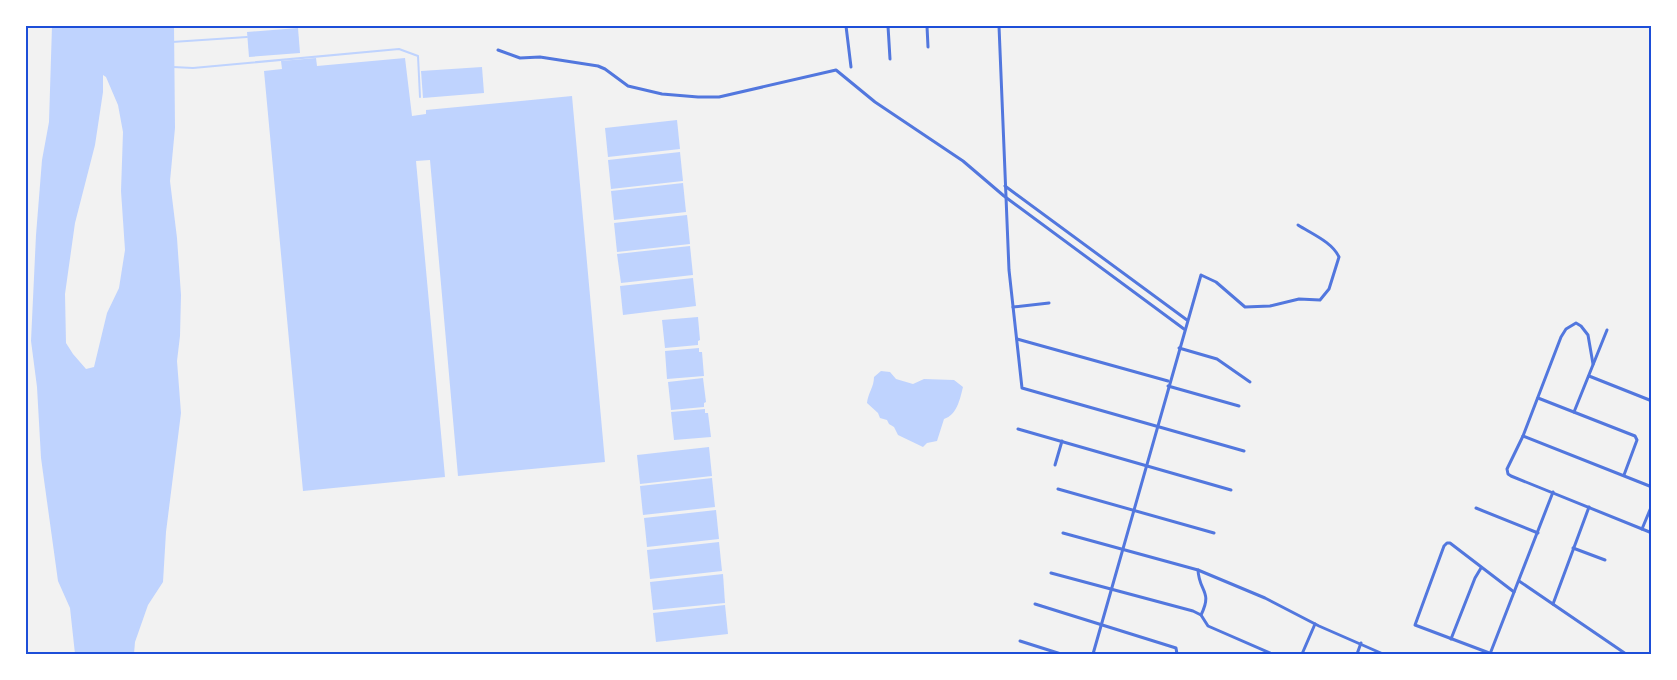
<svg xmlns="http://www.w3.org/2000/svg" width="1677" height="680" font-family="Poppins,sans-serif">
<rect width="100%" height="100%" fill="#f2f2f2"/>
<g fill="#bfd3fe" fill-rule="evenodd">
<path d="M 52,26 L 174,26 L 175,128 L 170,181 L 177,238 L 181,295 L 180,336 L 177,361 L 181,413 L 166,532 L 163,582 L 148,605 L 135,642 L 134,654 L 75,654 L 70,608 L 58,581 L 41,458 L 37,387 L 31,341 L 36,235 L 42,160 L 49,122 ZM 103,75 L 106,77 L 118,105 L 123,132 L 121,191 L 125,250 L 119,288 L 107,313 L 94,367 L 86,369 L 73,354 L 66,343 L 65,294 L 75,223 L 95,145 L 103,92 Z"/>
<path d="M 298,28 L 300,53 L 249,57 L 247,32 Z"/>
<path d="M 316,58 L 317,66 L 405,58 L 412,116 L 426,114 L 426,110 L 572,96 L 605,462 L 458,476 L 430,160 L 416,161 L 445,477 L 303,491 L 264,71 L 282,69 L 281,61 Z"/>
<path d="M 482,67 L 484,93 L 423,98 L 421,71 Z"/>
<path d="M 677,120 L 680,149 L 608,157 L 605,128 Z"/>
<path d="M 680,152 L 683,181 L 611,189 L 608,160 Z"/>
<path d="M 683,183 L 686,212 L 614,220 L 611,191 Z"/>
<path d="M 687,215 L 690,244 L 617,252 L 614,223 Z"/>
<path d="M 690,246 L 693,275 L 621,283 L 617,254 Z"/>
<path d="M 693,278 L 696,306 L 623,315 L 620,286 Z"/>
<path d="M 698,317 L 700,340 L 698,341 L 698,345 L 665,348 L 662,320 Z"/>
<path d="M 699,348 L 699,352 L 702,352 L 704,376 L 667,379 L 665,351 Z"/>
<path d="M 881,371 L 890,372 L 896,379 L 913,384 L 924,379 L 954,380 L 963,387 C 960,399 957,415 944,419 L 937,441 L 927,443 L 923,447 L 898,435 L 894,427 L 889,424 L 887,420 L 880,418 L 878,413 L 867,403 C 868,393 874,387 874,377 Z"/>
<path d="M 703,378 L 706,402 L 704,403 L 704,407 L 671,410 L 668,382 Z"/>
<path d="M 705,409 L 705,413 L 708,413 L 711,437 L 674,440 L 671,412 Z"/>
<path d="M 709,447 L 712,476 L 640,484 L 637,455 Z"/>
<path d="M 712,478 L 715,507 L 643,515 L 640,486 Z"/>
<path d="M 716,510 L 719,539 L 647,547 L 644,518 Z"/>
<path d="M 719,542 L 722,571 L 650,579 L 647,550 Z"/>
<path d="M 723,574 L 725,603 L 653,610 L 650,582 Z"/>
<path d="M 725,605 L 728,634 L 656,642 L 653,613 Z"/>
</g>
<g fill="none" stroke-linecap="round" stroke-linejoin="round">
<g stroke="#bfd3fe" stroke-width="2">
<path d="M 172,42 L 247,37"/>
<path d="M 173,67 L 193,68 L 399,49 L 418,56 L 420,97"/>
</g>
<g stroke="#5277de" stroke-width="3">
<path d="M 846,26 L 851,67"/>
<path d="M 888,26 L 890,59"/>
<path d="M 927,26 L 928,47"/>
<path d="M 1001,26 L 999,26 L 1009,270 L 1022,388 L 1244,451"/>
<path d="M 498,50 L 520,58 L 540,57 L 598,66 L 605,69 L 628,86 L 662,94 L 698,97 L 719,97 L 836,70 L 875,102 L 963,161 L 1004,196 L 1184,329"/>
<path d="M 1005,186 L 1187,320"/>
<path d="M 1013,307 L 1049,303"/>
<path d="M 1017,339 L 1168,381"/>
<path d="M 1179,348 L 1217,359 L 1250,382"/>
<path d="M 1589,376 L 1652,401"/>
<path d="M 1168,386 L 1239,406"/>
<path d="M 1538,398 L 1635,436 L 1637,440 L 1624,475"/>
<path d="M 1574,412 L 1607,330"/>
<path d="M 1018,429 L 1231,490"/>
<path d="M 1523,436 L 1561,337 L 1566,329 L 1576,323 L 1581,326 L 1588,335 L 1593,364"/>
<path d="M 1055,465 L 1062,441"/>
<path d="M 1652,487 L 1523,436 L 1507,469 L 1508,474 L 1511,476 L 1652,533"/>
<path d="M 1058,489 L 1214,533"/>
<path d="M 1476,508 L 1538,533"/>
<path d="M 1642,529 L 1652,505"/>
<path d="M 1063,533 L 1198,570 L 1265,598 L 1319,626 L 1383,654"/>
<path d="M 1573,548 L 1605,560"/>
<path d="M 1198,570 C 1199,592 1213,591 1201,615"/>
<path d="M 1051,573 L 1193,611 L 1201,615 L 1208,626 L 1272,654"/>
<path d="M 1519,581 L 1626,654"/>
<path d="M 1035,604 L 1176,648 L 1177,654"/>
<path d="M 1553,604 L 1589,507"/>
<path d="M 1451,639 L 1475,578 L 1481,568"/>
<path d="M 1020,641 L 1061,654"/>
<path d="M 1093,654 L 1201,275 L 1216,282 L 1245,307 L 1270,306 L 1299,299 L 1320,300 L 1329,289 L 1339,257 C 1332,242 1312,234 1298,225"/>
<path d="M 1302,654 L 1315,624"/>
<path d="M 1357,654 L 1361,643"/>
<path d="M 1490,654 L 1553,492"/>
<path d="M 1492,654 L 1415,625 L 1444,546 L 1447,543 L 1450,543 L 1514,592"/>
</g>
</g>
<rect width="1677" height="680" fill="none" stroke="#ffffff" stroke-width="54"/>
<rect x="27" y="27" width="1623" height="626" fill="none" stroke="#1d4ed8" stroke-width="2"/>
</svg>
